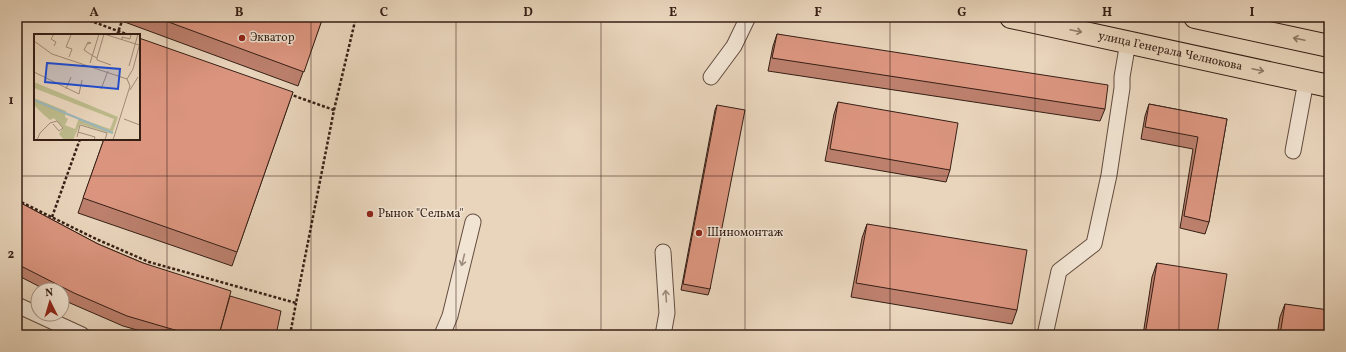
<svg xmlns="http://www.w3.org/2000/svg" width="1346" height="352" font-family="Vollkorn,serif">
<rect width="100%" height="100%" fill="#e9d5bc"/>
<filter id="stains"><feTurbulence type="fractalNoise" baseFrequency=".005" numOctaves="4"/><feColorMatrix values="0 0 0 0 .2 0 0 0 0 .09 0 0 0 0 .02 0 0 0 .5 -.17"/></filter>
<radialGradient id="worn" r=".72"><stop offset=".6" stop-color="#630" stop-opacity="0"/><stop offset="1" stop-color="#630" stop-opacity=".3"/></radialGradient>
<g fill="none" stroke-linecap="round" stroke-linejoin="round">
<g stroke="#634c3f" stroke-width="17">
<g id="service">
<path d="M711,77L734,46L748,17"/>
<path d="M1293,151L1306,81"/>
<path d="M17,305L82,335"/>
<path d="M442,335L450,316L473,222"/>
<path d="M663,335L667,313L663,252"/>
<path d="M1045,335L1059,271L1094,244L1109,175L1122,88V77L1128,42"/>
</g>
</g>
<g stroke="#361f15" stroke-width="24">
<g id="primary">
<path id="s1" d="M1011,17L1329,86"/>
<path d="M1195,17L1329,46"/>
</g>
</g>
<g stroke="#361f15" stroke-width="2.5" stroke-dasharray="3 2" stroke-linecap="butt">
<path d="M80,17L129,35"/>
<path d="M117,35L122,21"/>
<path d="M289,94L334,110"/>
<path d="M17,200L96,239L149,262L296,303L334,110L356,17"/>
<path d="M52,217L80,139"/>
<path d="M290,335L296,303"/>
</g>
<use href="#service" stroke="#f1e4d3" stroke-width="15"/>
<use href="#primary" stroke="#e9d5bc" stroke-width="22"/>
</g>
<g fill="#bc806d" stroke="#361f15">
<path d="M111,17H323L298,86Z"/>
<path d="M777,34L1105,109L1100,121L768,71L773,46Z"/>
<path d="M293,92L232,266L78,213L104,139Z"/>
<path d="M838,102L950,170L946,182L825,161L834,114Z"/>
<path d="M1149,104L1227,119L1209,222L1205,234L1180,228L1193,149L1141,139L1145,116Z"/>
<path d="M717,105L710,289L708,295L681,290L715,110Z"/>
<path d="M17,201L98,244L143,263L230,296L276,335H155L123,326L70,303L62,298V290H46L17,275Z"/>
<path d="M867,224L1017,310L1012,324L851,297L862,238Z"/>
<path d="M1157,263L1217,335H1143L1152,277Z"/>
<path d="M1285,304L1329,335H1277L1280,317Z"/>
</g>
<g fill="#db957f" stroke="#361f15">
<path d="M155,17H323L304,72Z"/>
<path d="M777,34L1108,85L1105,109L772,58Z"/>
<path d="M139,38L293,92L237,252L83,198L104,139H139Z"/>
<path d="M838,102L958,123L950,170L830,149Z"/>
<path d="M1149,104L1227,119L1209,222L1184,216L1198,137L1145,127Z"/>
<path d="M717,105L745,110L710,289L683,284Z"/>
<path d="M17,201L98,244L143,263L231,291L219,335H192L127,316L74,293L17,264Z"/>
<path d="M867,224L1027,250L1017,310L856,283Z"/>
<path d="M1157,263L1227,274L1217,335H1145Z"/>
<path d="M230,296L281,311L276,335H219Z"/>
<path d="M1285,304L1329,310V335H1280Z"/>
</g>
<defs><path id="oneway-shaft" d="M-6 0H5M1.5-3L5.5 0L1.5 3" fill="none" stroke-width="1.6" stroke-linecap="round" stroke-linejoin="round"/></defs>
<g stroke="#907a68">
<use href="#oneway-shaft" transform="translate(1076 31) rotate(12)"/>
<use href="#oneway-shaft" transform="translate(1299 39) rotate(-168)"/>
<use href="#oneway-shaft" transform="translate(1258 70) rotate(12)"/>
</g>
<g stroke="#9d8b7e">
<use href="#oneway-shaft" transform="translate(463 260) rotate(104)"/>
<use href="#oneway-shaft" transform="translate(666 296) rotate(-94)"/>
</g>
<path fill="none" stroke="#361f15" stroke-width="1" stroke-opacity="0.55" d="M167,17V335M311,17V335M456,17V335M601,17V335M745,17V335M890,17V335M1035,17V335M1179,17V335M17,176H1329"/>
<g fill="#8f2418" stroke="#f1e4d3" stroke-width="1.5">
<circle cx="242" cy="38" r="4"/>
<circle cx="370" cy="214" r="4"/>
<circle cx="699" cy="233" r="4"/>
</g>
<g text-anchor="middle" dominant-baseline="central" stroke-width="3" stroke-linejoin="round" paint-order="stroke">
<g font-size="12" fill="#361f15" stroke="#f1e4d3" text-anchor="start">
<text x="250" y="38">Экватор</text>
<text x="378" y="214">Рынок "Сельма"</text>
<text x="707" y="233">Шиномонтаж</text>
</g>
<g font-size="12" fill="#361f15" stroke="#f1e4d3">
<text stroke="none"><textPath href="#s1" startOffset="163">улица Генерала Челнокова</textPath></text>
</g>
</g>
<g transform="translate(34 34)">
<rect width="106" height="106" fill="#e9d5bc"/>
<path d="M0,48L84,83L78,100L46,90L39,106H30L25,100L29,94L20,84L16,86L9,80L0,71V64L32,77L31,83L34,85L31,91L41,95L45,84L76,95L80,85L0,54Z" fill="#bdbb8c"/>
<path fill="none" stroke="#9cb6bb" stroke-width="2" d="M0,66L79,99"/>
<path fill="none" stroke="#a18c79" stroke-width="1" d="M88,6V3L96,5L97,0M0,7L18,20L93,45L96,52L79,106M53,10L57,9L54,8L50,16L59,22M20,12L22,8L17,5L20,0M59,22L63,24L70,0L105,11M35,23L38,15L32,13L37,1M63,24V26L77,31M56,29L65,0M95,32L104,0M0,38L45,60L48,46M93,45L99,35L106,9M32,55L37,43M67,55L74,37M96,56L104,43M90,85L106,91M44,98L61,103L60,106M43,103L46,91L73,99L71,106M3,106L6,99L16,89L23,87L29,94L25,97L19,90"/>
<path fill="#1d4ed8" fill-opacity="0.15" stroke="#1d4ed8" stroke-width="2" d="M13,29L86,35L84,55L11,48Z"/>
<rect width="106" height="106" fill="none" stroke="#361f15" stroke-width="2"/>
</g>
<rect width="1346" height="352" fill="none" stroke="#e9d5bc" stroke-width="44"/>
<g transform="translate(50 302) rotate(355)"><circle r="19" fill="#f1e4d3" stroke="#a69587"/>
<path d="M0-3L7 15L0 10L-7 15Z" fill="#8f2418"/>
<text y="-6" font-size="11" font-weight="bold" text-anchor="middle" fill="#361f15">N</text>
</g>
<rect x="22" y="22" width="1302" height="308" fill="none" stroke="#361f15" stroke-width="1.5"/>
<g font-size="13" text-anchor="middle" font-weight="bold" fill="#361f15">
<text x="94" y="16">A</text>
<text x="239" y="16">B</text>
<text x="384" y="16">C</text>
<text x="528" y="16">D</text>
<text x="673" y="16">E</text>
<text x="818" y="16">F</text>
<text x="962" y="16">G</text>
<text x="1107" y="16">H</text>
<text x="1252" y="16">I</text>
<text x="11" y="104">1</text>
<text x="11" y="258">2</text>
</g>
<rect width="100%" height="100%" filter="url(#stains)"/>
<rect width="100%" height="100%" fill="url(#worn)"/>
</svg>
